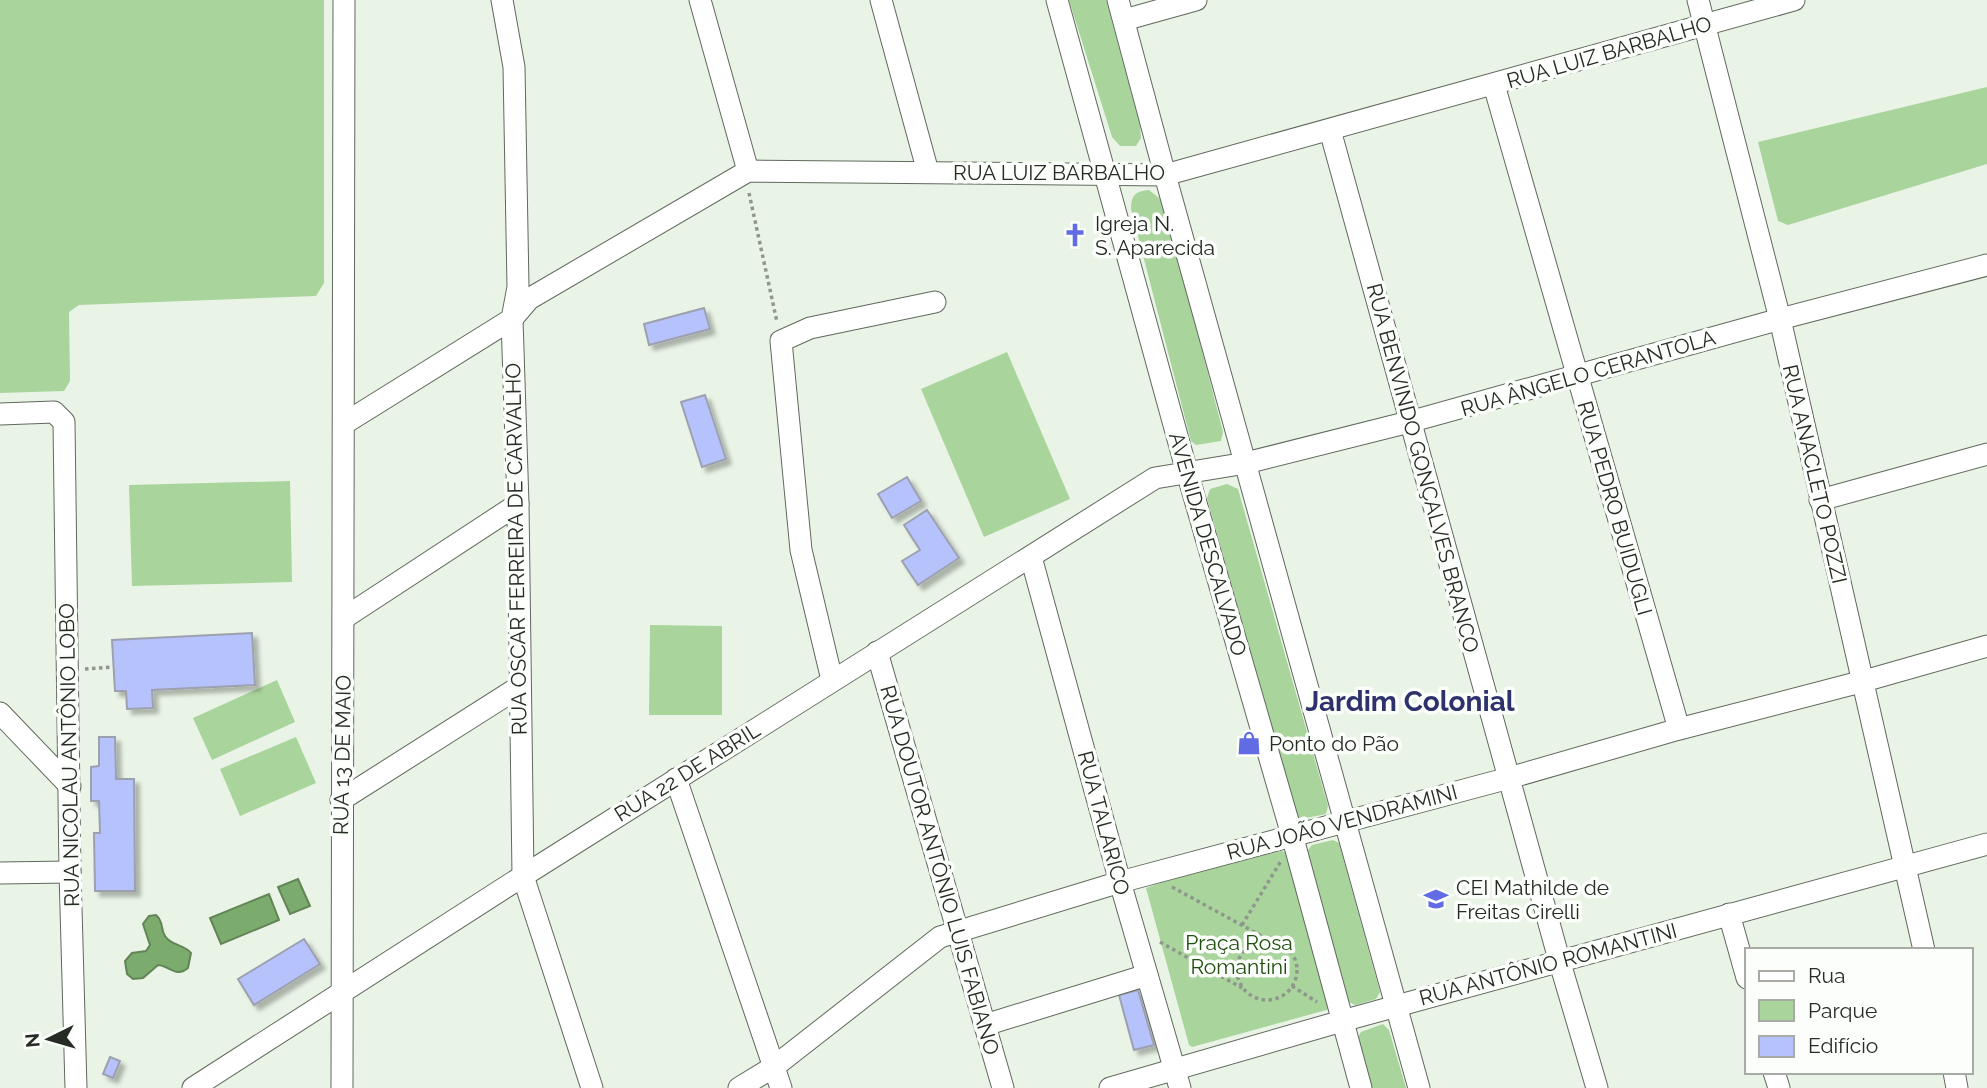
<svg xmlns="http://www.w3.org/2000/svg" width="1987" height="1088" font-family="Raleway,sans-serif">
<defs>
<filter id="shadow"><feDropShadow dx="5" dy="5" stdDeviation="2" flood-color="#0004"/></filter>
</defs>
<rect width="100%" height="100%" fill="#e9f4e6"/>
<g fill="#a9d49c">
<path d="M0,0H324V283L316,296L79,305L69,312L70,381L64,391L0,393Z"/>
<path d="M1069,0H1106L1140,125L1141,138L1136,146H1120L1112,137Z"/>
<path d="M1987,87V164L1788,225L1778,221L1758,142Z"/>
<path d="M1149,190L1164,202L1223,432L1221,441L1196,445L1191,441L1131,209C1131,195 1136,191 1149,190Z"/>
<path d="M1007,352L1070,499L984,537L921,389Z"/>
<path d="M290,481L292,582L132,586L129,485Z"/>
<path d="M1227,484L1238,489L1328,806L1326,814L1301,819L1296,815L1207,498L1210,489Z"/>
<path d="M650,625L722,626V715H649Z"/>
<path d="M277,680L295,722L212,760L193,718Z"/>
<path d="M296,737L316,783L240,816L220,769Z"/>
<path d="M1333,840L1339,843L1380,992L1376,999L1355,1005L1349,1002L1307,851L1312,845Z"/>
<path d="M1281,851L1286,852L1330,1009L1192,1047L1189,1045L1146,888L1163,882Z"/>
<path d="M1383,1024L1389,1030L1406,1088H1372L1358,1037L1361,1032Z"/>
</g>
<g fill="#7bab6d" stroke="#628557" stroke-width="2">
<path d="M298,879L310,906L290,914L278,887Z"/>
<path d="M269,894L279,920L221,944L210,918Z"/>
<path d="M156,915C164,922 160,928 165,936C171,946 184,944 191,953L188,968C176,978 170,966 158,965L143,978L133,979L127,974L125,961L132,953L146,951L150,945L143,924L149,916Z"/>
</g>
<g fill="#b6c2fb" stroke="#9ca0af" stroke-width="2" filter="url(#shadow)">
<path d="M704,308L710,329L649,345L644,324Z"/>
<path d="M705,395L726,459L702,467L681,402Z"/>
<path d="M907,477L921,501L892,518L878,494Z"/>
<path d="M927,510L959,558L918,585L902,561L920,550L904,525Z"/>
<path d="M252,633L255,685L152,690L153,708L127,709L126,691H115L112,640Z"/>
<path d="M99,737H115L116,779H134L135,891H95L94,833H100L99,801H91V767L99,766Z"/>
<path d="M304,939L320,964L254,1005L238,979Z"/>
<path d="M1138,990L1154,1045L1134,1050L1119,995Z"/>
<path d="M110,1057L120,1061L113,1078L103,1074Z"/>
</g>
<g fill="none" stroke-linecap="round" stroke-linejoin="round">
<g stroke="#5f695d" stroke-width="23">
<g id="minor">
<path d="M502,0L514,67L518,287L512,319L518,504L523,876L592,1088"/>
<path d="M700,0L748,171"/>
<path d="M881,0L928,172"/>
<path d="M1057,0L1187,472L1292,835L1361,1088"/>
<path d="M1118,0L1165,175L1419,1088"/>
<path d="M1698,0L1780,319L1924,950"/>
<path d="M1124,20L1196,0"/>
<path d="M1494,85L1679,729"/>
<path d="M1330,130L1560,963L1597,1088"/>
<path d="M0,414L54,412L64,422L70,872L76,1088"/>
<path d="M345,423L512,319L529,299L748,171L1165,175L1794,0"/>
<path d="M1820,500L1987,454"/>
<path d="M1031,557L1120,882L1180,1088"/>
<path d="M344,618L518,504"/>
<path d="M877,652L1003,1088"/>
<path d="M832,680L801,550L781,341L810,328L935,302"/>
<path d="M0,713L70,786"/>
<path d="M676,779L781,1088"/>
<path d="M341,800L519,687"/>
<path d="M0,873L70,872"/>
<path d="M1729,914L1747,978"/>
<path d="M985,1025L1147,975"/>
<path d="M1774,1072L1779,1088"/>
<path d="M1954,1072L1957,1088"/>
<path d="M193,1088L523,876L1155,478L1246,463L1409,422L1780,319L1987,265"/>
<path d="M342,1088L344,0"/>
<path d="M739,1088L775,1066L940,937L1120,882L1509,778L1679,729L1864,681L1987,646"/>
<path d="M1110,1088L1342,1021L1987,844"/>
</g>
</g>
<g stroke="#8f978d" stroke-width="3.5" stroke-dasharray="3.5 3.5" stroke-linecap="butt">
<path d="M749,193L777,322"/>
<path d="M85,669L113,667"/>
<path d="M1172,887L1267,939"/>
<path d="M1242,925L1281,861"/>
<circle cx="1267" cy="970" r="30"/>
<path d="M1160,942L1242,988"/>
<path d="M1292,986L1317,1002"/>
</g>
<use href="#minor" stroke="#fff" stroke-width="21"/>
</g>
<defs>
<g id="church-bare" transform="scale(1.89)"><path d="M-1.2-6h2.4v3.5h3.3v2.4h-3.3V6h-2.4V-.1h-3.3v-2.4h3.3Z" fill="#616be3" stroke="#fcfefb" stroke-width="2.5" paint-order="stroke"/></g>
<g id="shop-bare" transform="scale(1.89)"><path d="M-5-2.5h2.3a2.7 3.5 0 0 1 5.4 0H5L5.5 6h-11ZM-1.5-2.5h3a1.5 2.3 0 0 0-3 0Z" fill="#616be3" stroke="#fcfefb" stroke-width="2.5" paint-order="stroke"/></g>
<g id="school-bare" transform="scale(1.89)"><path d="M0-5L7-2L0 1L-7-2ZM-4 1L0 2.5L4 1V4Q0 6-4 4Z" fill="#616be3" stroke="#fcfefb" stroke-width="2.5" paint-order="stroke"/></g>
</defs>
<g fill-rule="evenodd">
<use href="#church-bare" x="1075" y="235"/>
<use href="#shop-bare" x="1249" y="743"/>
<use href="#school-bare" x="1436" y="899"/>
</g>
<g text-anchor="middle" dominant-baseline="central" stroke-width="7" stroke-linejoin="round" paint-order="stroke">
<g font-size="21" fill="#272b25" stroke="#fcfefb">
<text transform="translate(1609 52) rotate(-16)">RUA LUIZ BARBALHO</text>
<text x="1059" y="172">RUA LUIZ BARBALHO</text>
<text transform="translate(1588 373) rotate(-16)">RUA ÂNGELO CERANTOLA</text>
<text transform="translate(1423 468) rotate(75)">RUA BENVINDO GONÇALVES BRANCO</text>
<text transform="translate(1815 474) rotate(77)">RUA ANACLETO POZZI</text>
<text transform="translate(1615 508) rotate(74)">RUA PEDRO BUIDUGLI</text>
<text transform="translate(1208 544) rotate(74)">AVENIDA DESCALVADO</text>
<text transform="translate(516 549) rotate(-91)">RUA OSCAR FERREIRA DE CARVALHO</text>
<text transform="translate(69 755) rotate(-91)">RUA NICOLAU ANTÔNIO LOBO</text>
<text transform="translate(342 755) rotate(-89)">RUA 13 DE MAIO</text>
<text transform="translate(687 772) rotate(-32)">RUA 22 DE ABRIL</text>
<text transform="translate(1342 822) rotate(-15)">RUA JOÃO VENDRAMINI</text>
<text transform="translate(1104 823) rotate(75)">RUA TALARICO</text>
<text transform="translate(940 870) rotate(74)">RUA DOUTOR ANTÔNIO LUIS FABIANO</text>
<text transform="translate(1548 964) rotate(-15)">RUA ANTÔNIO ROMANTINI</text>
</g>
<g font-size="21" fill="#272b25" stroke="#fcfefb" text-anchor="start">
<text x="1095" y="223">Igreja N.<tspan x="1095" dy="24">S. Aparecida</tspan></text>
<text x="1269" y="743">Ponto do Pão</text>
<text x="1456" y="887">CEI Mathilde de<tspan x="1456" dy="24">Freitas Cirelli</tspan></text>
</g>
<g font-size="21" fill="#1f4e0e" stroke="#fcfefb">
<text x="1239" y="942">Praça Rosa<tspan x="1239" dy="24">Romantini</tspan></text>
</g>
<g font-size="28" font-weight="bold" fill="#2d326c" stroke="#fcfefb">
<text x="1410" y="701">Jardim Colonial</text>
</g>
</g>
<rect x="1745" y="948" width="228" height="126" fill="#fcfefb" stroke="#a7aaa5" stroke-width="2"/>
<rect x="1759" y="971" width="35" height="10" fill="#ffffff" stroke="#a7aaa5" stroke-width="2"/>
<text x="1808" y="983" font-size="21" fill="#272b25">Rua</text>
<rect x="1759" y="1000" width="35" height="21" fill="#a9d49c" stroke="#a7aaa5" stroke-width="2"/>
<text x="1808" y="1018" font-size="21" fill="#272b25">Parque</text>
<rect x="1759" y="1036" width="35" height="21" fill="#b6c2fb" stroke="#a7aaa5" stroke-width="2"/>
<text x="1808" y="1053" font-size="21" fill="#272b25">Edifício</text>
<g transform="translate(49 1039) rotate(265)" stroke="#fcfefb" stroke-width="5" paint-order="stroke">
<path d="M0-5L12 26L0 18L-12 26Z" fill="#272b25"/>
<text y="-10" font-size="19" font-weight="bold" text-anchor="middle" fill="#272b25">N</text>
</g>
</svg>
